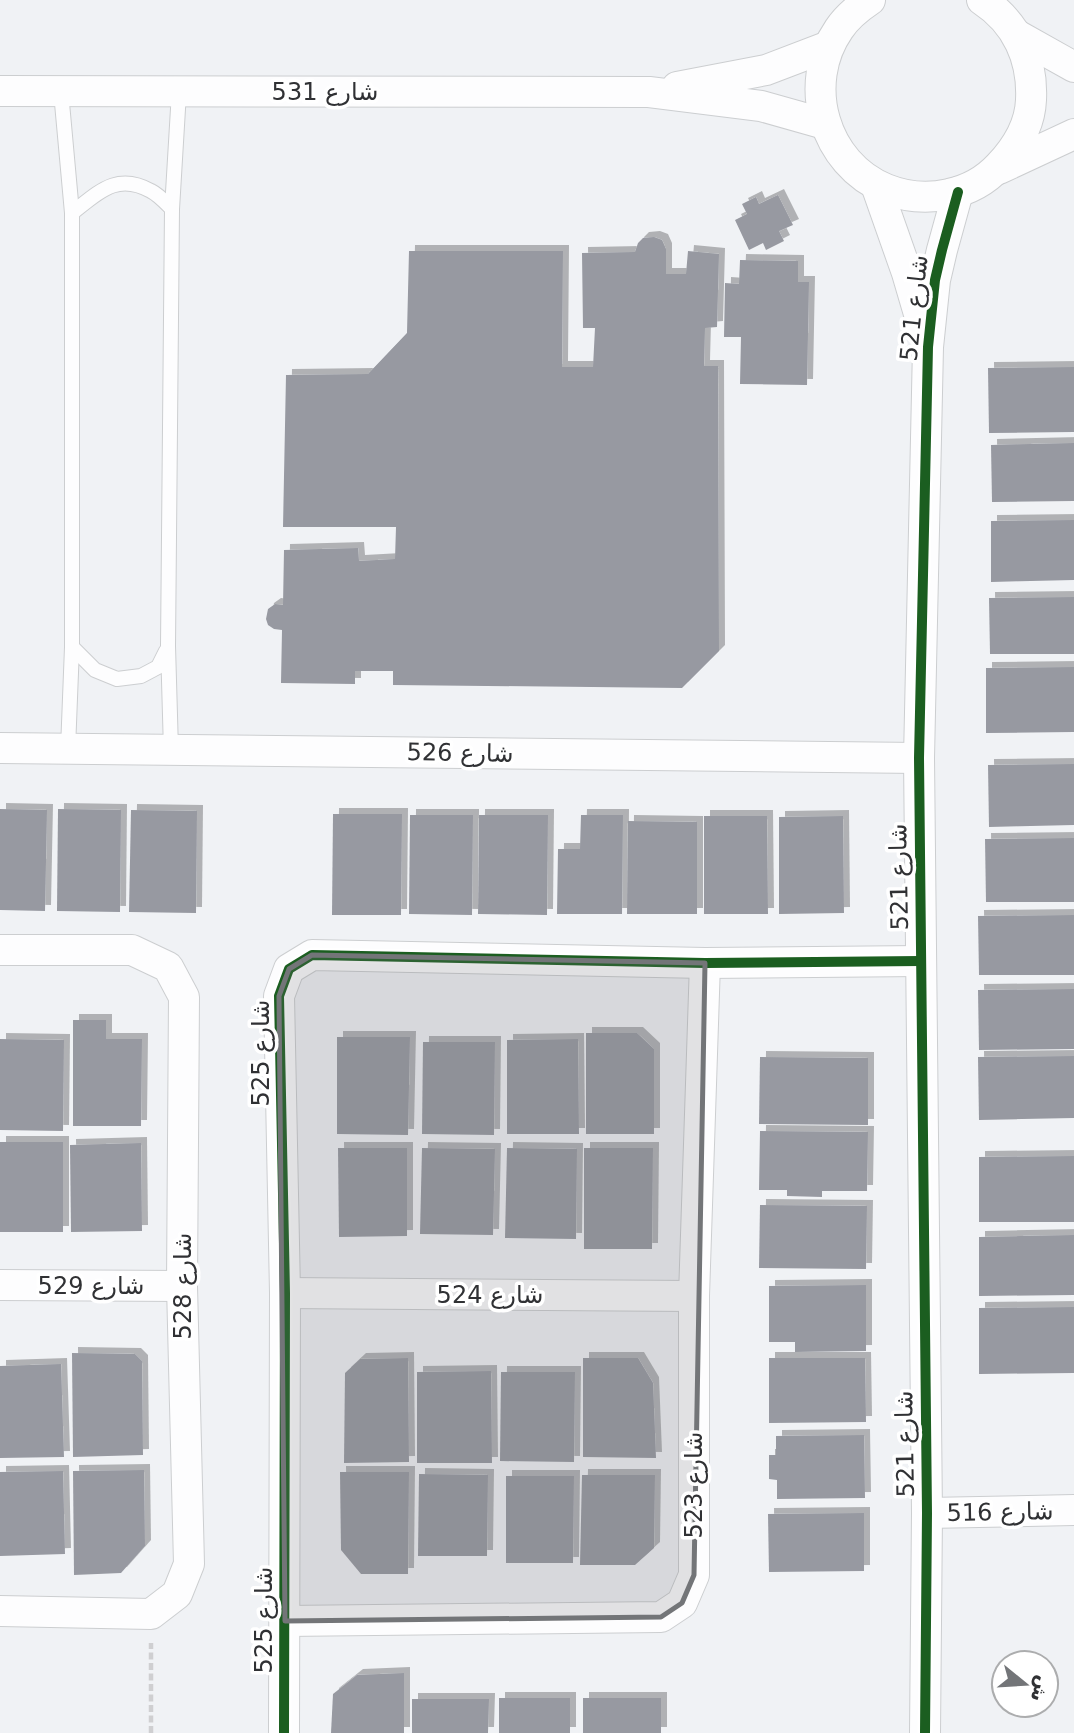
<svg xmlns="http://www.w3.org/2000/svg" width="1074" height="1733" font-family="'DejaVu Sans','Noto Sans Arabic',sans-serif">
<defs>
<filter id="shadow"><feDropShadow dx="6" dy="-6" stdDeviation="0" flood-color="#0004"/></filter>
</defs>
<rect width="100%" height="100%" fill="#f0f2f5"/>
<g fill="#9799a1" filter="url(#shadow)">
<path d="M778,195L793,225L779,231L784,241L766,250L763,243L749,250L735,220L747,214L742,204L756,197L759,204Z"/>
<path d="M654,237L662,240L666,249V274H686L688,251L719,254L717,327L705,328L704,366H718L719,651L682,688L393,685V671H355V684L281,683L282,630L274,629L268,625L266,619L268,609L275,604L283,605L284,550L358,548L359,561L395,559L396,527H283L286,375L368,374L407,333L409,251H563L562,367H593L595,328H583L582,253L635,252L638,243L643,238Z"/>
<path d="M740,260L798,261V282H809L807,385L740,384L741,337H724L725,283L739,284Z"/>
<path d="M1074,367V432L989,433L988,368Z"/>
<path d="M1074,443V501L992,502L991,445Z"/>
<path d="M1074,520V580L991,582V521Z"/>
<path d="M1074,597V654H990L989,598Z"/>
<path d="M1074,667V732L986,733V668Z"/>
<path d="M1074,764V825L989,827L988,765Z"/>
<path d="M0,809L47,810L45,911L0,910Z"/>
<path d="M58,809L121,810L120,912L57,911Z"/>
<path d="M131,810L197,811L196,913L129,912Z"/>
<path d="M333,814H402L401,915H332Z"/>
<path d="M410,815H473L472,915L409,914Z"/>
<path d="M479,815H548L547,915L478,914Z"/>
<path d="M581,815H623L622,914H557L558,849H580Z"/>
<path d="M704,816H767L768,914H704Z"/>
<path d="M843,816L844,913L779,914V817Z"/>
<path d="M628,821L697,822V914H627Z"/>
<path d="M1074,838V902H986L985,839Z"/>
<path d="M1074,915V975H979L978,916Z"/>
<path d="M1074,989V1049L979,1050L978,990Z"/>
<path d="M73,1020H106V1039H142L141,1126H73Z"/>
<path d="M586,1033H637L654,1049V1134H586Z"/>
<path d="M337,1037H410L408,1135L337,1134Z"/>
<path d="M0,1039L64,1040L63,1131L0,1130Z"/>
<path d="M578,1039L579,1134H507V1040Z"/>
<path d="M423,1042H495L494,1135L422,1134Z"/>
<path d="M1074,1056V1118L979,1120L978,1057Z"/>
<path d="M760,1057L868,1058V1125L759,1124Z"/>
<path d="M760,1131L868,1132L867,1191H822V1197L787,1196V1190H759Z"/>
<rect x="0" y="1142" width="63" height="90"/>
<path d="M141,1143L142,1231L71,1232L70,1145Z"/>
<path d="M338,1148H407V1236L339,1237Z"/>
<path d="M422,1148L495,1149L493,1235L420,1234Z"/>
<path d="M507,1148L577,1149L576,1239L505,1238Z"/>
<path d="M584,1148H653L652,1249H584Z"/>
<path d="M1074,1156V1222H979V1157Z"/>
<path d="M760,1205L867,1206L866,1269L759,1268Z"/>
<path d="M1074,1235V1295L979,1296V1237Z"/>
<path d="M866,1285V1351L795,1352V1342H769V1286Z"/>
<path d="M1074,1307V1373L979,1374V1308Z"/>
<path d="M72,1353L135,1354L142,1361L143,1455L73,1457Z"/>
<path d="M408,1358L409,1462L344,1463L345,1373L360,1359Z"/>
<path d="M583,1358H638L653,1383L656,1458L583,1457Z"/>
<path d="M769,1358H865L866,1422L769,1423Z"/>
<path d="M61,1364L64,1457L0,1458V1366Z"/>
<path d="M491,1371L492,1463H417V1372Z"/>
<path d="M501,1372H575L574,1462L500,1461Z"/>
<path d="M864,1435L865,1498L777,1499V1480L769,1479V1455H776V1436Z"/>
<path d="M144,1470L145,1546L121,1573L74,1575L73,1471Z"/>
<path d="M63,1471L65,1554L0,1556V1472Z"/>
<path d="M340,1472H409L408,1574H361L341,1550Z"/>
<path d="M419,1474L488,1475L487,1556H418Z"/>
<path d="M582,1475H655L654,1548L635,1565H580Z"/>
<path d="M506,1476H574L573,1563H506Z"/>
<path d="M864,1513V1571L769,1572L768,1514Z"/>
<path d="M404,1673V1733H331L333,1694L357,1675Z"/>
<rect x="499" y="1698" width="71" height="35"/>
<rect x="583" y="1698" width="78" height="35"/>
<path d="M412,1699H489L488,1733H412Z"/>
</g>
<g fill="none" stroke-linecap="round" stroke-linejoin="round">
<g stroke="#ccced0" stroke-width="16">
<g id="lane">
<path d="M61,92L72,213V647L68,749"/>
<path d="M72,213C99,192 117,172 151,191C159,195 166,203 172,209"/>
<path d="M72,647L95,670L117,679L141,676L158,667L166,651"/>
<path d="M171,750L168,646L172,209L179,92"/>
</g>
</g>
<g stroke="#ccced0" stroke-width="32">
<g id="street">
<path d="M870,0C858,8 847,17 839,29C801,84 824,164 886,189C906,197 928,199 949,194C968,190 986,180 999,166C1016,148 1030,126 1031,100C1033,59 1017,23 982,0"/>
<path d="M1017,35L1074,67"/>
<path d="M677,87L766,70L829,46"/>
<path d="M0,91L649,92L761,106L825,124"/>
<path d="M999,169L1074,134"/>
<path d="M876,185L907,273L924,331"/>
<path d="M0,748L919,758"/>
<path d="M0,950H132L168,967L184,997L182,1286L189,1564L177,1594L151,1614L0,1611"/>
<path d="M0,1285L182,1286"/>
<path d="M285,1293L694,1296"/>
<path d="M927,1513L1074,1510"/>
<path d="M285,1621L661,1617L682,1603L694,1575V1296L705,963"/>
<path d="M284,1733L285,1293L279,996L289,969L312,955L705,963L921,961"/>
<path d="M925,1733L927,1513L919,758L928,347L935,280L942,250L958,192"/>
</g>
</g>
<path stroke="#cfcfd1" stroke-width="4.5" stroke-dasharray="7 3.5" stroke-linecap="butt" d="M151,1733V1643"/>
<use href="#lane" stroke="#fdfdfe" stroke-width="14"/>
<use href="#street" stroke="#fdfdfe" stroke-width="30"/>
<g stroke="#fff" stroke-width="15">
<g id="cycleway">
<path d="M284,1733L285,1293L279,996L289,969L312,955L705,963L921,961"/>
<path d="M925,1733L927,1513L919,758L928,347L935,280L942,250L958,192"/>
</g>
</g>
<use href="#cycleway" stroke="#1b5e20" stroke-width="10"/>
</g>
<path fill="#737578" fill-opacity="0.2" stroke="#737578" stroke-width="5" stroke-linejoin="round" d="M312,955L705,963L694,1575L682,1603L661,1617L285,1621L279,996L289,969Z"/>
<g text-anchor="middle" dominant-baseline="central" stroke-width="7" stroke-linejoin="round" paint-order="stroke">
<g font-size="24" fill="#303134" stroke="#fff">
<text x="325" y="92">شارع 531</text>
<text transform="translate(914 308) rotate(-84)">شارع 521</text>
<text transform="translate(460 753) rotate(1)">شارع 526</text>
<text transform="translate(899 877) rotate(-91)">شارع 521</text>
<text transform="translate(261 1053) rotate(-90)">شارع 525</text>
<text x="91" y="1286">شارع 529</text>
<text transform="translate(183 1286) rotate(-90)">شارع 528</text>
<text x="490" y="1295">شارع 524</text>
<text transform="translate(905 1444) rotate(-91)">شارع 521</text>
<text transform="translate(694 1485) rotate(-90)">شارع 523</text>
<text transform="translate(1000 1512) rotate(-1)">شارع 516</text>
<text transform="translate(264 1620) rotate(-90)">شارع 525</text>
</g>
</g>
<g transform="translate(1025 1684) rotate(108)"><circle r="33" fill="#ffffff" stroke="#acadae" stroke-width="2"/>
<path d="M0-5L12 26L0 18L-12 26Z" fill="#737578"/>
<text y="-10" font-size="19" font-weight="bold" text-anchor="middle" fill="#303134">ش</text>
</g>
</svg>
